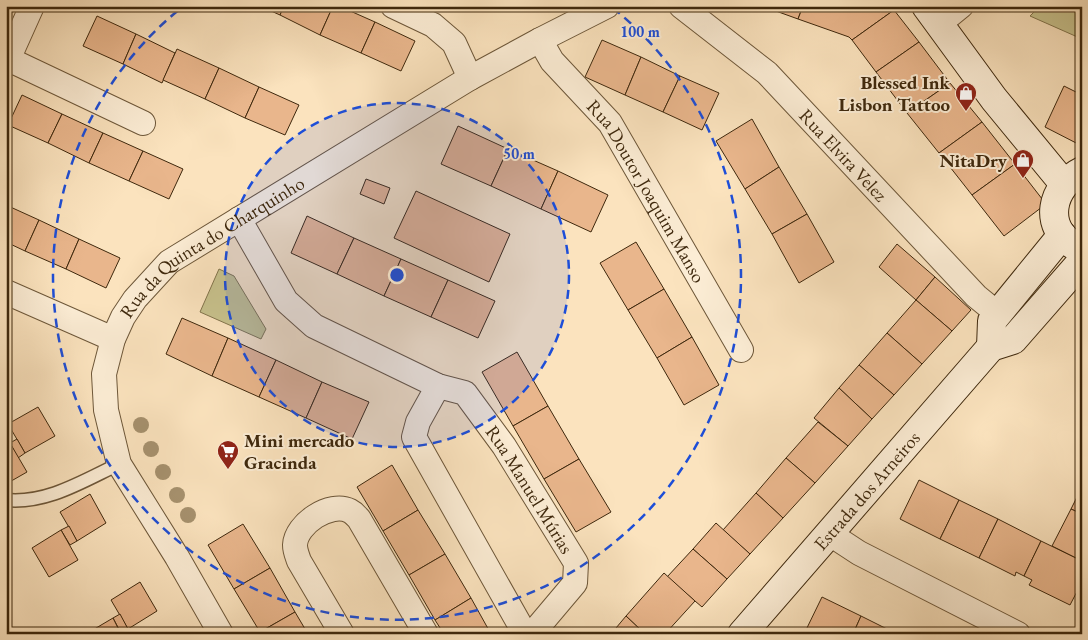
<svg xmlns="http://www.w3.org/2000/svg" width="1088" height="640" font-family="'EB Garamond',serif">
<rect width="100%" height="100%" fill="#fbe3be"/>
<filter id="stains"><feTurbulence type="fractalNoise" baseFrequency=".004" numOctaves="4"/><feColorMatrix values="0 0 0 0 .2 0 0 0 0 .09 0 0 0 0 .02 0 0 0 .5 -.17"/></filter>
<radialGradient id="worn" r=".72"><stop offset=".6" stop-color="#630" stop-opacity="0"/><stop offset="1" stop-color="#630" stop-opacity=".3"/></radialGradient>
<g fill="#c7c18c" stroke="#82744c">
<path d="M1040,6H1082V39L1030,16Z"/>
<path d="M219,269L234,276L266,329L261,339L200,312Z"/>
</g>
<g fill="#e9b68c" stroke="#3e280d">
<path d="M260,6H284L280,15Z"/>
<path d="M284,6H333L320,35L280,15Z"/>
<path d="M333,6H339L375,22L361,53L320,35Z"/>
<path d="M762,6H803L798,19Z"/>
<path d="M803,6H891L894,10L852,40L849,37L798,19Z"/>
<path d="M894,10L919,42L876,72L852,40Z"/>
<path d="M97,16L136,34L123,64L83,46Z"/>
<path d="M375,22L415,41L401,71L361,53Z"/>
<path d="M136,34L175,53L162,83L123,64Z"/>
<path d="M602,40L641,57L625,95L585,77Z"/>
<path d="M919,42L950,83L907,113L876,72Z"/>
<path d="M177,49L219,68L205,99L163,80Z"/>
<path d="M641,57L680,76L663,112L625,95Z"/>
<path d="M219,68L259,87L245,118L205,99Z"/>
<path d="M680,76L719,93L702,130L663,112Z"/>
<path d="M950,83L982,122L939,153L907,113Z"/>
<path d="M1064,86L1082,95V146L1045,127Z"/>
<path d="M259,87L299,105L285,135L245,118Z"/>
<path d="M22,95L62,114L48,143L8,125Z"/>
<path d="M62,114L103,133L89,163L48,143Z"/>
<path d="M752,119L779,167L745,189L716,141Z"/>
<path d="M982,122L1015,164L972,195L939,153Z"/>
<path d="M458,126L508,149L491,186L441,164Z"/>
<path d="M103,133L143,151L129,181L89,163Z"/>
<path d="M508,149L558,171L541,209L491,186Z"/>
<path d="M143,151L183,169L169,199L129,181Z"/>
<path d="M1015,164L1046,204L1004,236L972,195Z"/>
<path d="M779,167L807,214L772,234L745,189Z"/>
<path d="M558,171L608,195L591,232L541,209Z"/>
<path d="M366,179L390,188L384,204L360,194Z"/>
<path d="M416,191L510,234L489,282L394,238Z"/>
<path d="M6,205L39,220L25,251L6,242Z"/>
<path d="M807,214L834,262L799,283L772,234Z"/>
<path d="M307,216L354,238L337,274L291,253Z"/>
<path d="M39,220L79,239L66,269L25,251Z"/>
<path d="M354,238L401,259L384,296L337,274Z"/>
<path d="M79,239L120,258L106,288L66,269Z"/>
<path d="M636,242L664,289L628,310L600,263Z"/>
<path d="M897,244L935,277L916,300L879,267Z"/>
<path d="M401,259L448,280L431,317L384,296Z"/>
<path d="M935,277L971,310L952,331L916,300Z"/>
<path d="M448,280L495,301L478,338L431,317Z"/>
<path d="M664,289L692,337L657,358L628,310Z"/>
<path d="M916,300L952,331L922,364L887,333Z"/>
<path d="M182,318L228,338L212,376L166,354Z"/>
<path d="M887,333L922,364L894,395L859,365Z"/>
<path d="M692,337L719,385L684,405L657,358Z"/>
<path d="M228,338L276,360L259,397L212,376Z"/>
<path d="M517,352L548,406L513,426L482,372Z"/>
<path d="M276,360L322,382L306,418L259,397Z"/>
<path d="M859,365L894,395L872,419L839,388Z"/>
<path d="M322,382L369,402L352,439L306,418Z"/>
<path d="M839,388L872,419L848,446L814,418Z"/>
<path d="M548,406L579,459L544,479L513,426Z"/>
<path d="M38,407L55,436L25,453L8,424Z"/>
<path d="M818,422L848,446L815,483L786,458Z"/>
<path d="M17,439L25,453L18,458L10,443Z"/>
<path d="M10,443L27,472L6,484V445Z"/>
<path d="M786,458L815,483L783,518L756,493Z"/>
<path d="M579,459L611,512L576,532L544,479Z"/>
<path d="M392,465L418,510L383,531L357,487Z"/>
<path d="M919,480L959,500L940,539L900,519Z"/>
<path d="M1082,487V514L1071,509Z"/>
<path d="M756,493L783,518L750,554L723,530Z"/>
<path d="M90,494L106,523L77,541L60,512Z"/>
<path d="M959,500L998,519L979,558L940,539Z"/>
<path d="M1071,509L1082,514V561L1052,546Z"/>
<path d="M418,510L445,554L409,575L383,531Z"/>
<path d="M998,519L1041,541L1024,576L1016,572L1015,576L979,558Z"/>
<path d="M716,523L750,554L727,579L693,549Z"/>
<path d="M243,524L270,568L234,589L208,545Z"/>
<path d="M69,526L77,541L70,545L61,530Z"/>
<path d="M61,530L78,560L49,577L32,548Z"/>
<path d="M1041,541L1082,561V582L1070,605L1029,585L1032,580L1024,576Z"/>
<path d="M693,549L727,579L702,607L667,577Z"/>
<path d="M445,554L471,598L435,620L409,575Z"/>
<path d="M270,568L295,612L260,632L234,589Z"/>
<path d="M664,573L695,601L665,634H645L626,616Z"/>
<path d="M140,582L157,611L128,629L111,600Z"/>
<path d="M822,597L861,616L853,634H804Z"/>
<path d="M471,598L491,634H444L435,620Z"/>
<path d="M295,612L308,634H260V632Z"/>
<path d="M120,614L128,629L121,633L113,618Z"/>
<path d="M626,616L645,634H611Z"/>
<path d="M861,616L897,634H853Z"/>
<path d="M113,618L121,634H86Z"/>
</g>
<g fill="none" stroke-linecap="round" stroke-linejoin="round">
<g stroke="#6d5739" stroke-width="15">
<path id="lane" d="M6,500C47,504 83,481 119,464"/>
</g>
<g stroke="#6d5739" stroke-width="26">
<g id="street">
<path d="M393,6L433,25L454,43L470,78"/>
<path id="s1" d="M681,6L767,73L976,296L998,314"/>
<path d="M939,24L961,6"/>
<path id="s2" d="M540,40L552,61L610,123L741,350"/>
<path d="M8,59L143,123"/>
<path d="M6,64L32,6"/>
<path id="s3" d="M239,219L286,301L314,326L438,386L465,393L504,446L576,563L575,583L532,634"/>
<path d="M6,292L113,339"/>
<path d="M438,386L418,422L414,437L525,634"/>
<path d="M830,534L859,553L1018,634"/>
<path id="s4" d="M221,634L177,557L119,464L106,410L104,374L113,339L123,317L135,299L169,262L470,78L540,40L607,6"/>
<path d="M342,634L299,561C297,555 295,551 295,545C296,524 330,501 350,511C354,513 356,516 359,519L426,634"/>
</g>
</g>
<g stroke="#3e280d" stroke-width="30">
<g id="secondary">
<path d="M926,6L994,99L1064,184"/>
<path d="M1075,246C1042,227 1051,186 1082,171"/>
<path d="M991,347L992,321L1062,235"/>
<path id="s5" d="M742,634L991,347L1013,340L1082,261"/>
</g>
</g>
<use href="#lane" stroke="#fcedd5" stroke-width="12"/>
<use href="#street" stroke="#fcedd5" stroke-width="24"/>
<use href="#secondary" stroke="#fcedd5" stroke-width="28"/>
</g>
<g fill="#a6916e">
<circle cx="141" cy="425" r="8"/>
<circle cx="151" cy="449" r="8"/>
<circle cx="163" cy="472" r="8"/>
<circle cx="177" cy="495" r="8"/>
<circle cx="188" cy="515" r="8"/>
</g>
<circle cx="397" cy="275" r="172" fill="#1d4ed8" fill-opacity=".12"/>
<g fill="none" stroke="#1d4ed8" stroke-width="2.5" stroke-dasharray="9 6">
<circle cx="397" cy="275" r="172"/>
<path d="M613 8A344 344 0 1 1 181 8"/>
</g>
<defs>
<g id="shop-pin" transform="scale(1.125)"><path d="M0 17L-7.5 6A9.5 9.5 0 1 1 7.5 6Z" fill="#8f2418" stroke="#fcedd5"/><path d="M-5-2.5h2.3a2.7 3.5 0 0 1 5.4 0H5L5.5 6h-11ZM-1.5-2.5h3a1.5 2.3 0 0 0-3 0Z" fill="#fff"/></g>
<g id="supermarket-pin" transform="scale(1.125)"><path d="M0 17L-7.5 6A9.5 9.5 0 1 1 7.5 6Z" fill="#8f2418" stroke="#fcedd5"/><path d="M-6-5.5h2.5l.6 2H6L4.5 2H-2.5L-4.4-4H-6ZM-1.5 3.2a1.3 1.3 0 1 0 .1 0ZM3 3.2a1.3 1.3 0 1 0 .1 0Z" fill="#fff"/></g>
</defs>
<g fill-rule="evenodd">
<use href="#shop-pin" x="966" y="93"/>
<use href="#shop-pin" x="1023" y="160"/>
<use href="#supermarket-pin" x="228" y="451"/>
</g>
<g text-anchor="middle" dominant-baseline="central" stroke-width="4" stroke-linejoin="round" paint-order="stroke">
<g font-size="19" font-weight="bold" fill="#3e280d" stroke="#fcedd5" text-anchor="end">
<text x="950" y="82">Blessed Ink<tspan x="950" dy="22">Lisbon Tattoo</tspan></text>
<text x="1007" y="160">NitaDry</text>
<text x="244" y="440" text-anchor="start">Mini mercado<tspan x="244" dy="22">Gracinda</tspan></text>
</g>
<g font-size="19" fill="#3e280d" stroke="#fcedd5">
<text stroke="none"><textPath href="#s1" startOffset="221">Rua Elvira Velez</textPath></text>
<text stroke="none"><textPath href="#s2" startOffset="186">Rua Doutor Joaquim Manso</textPath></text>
<text stroke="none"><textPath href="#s4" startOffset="465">Rua da Quinta do Charquinho</textPath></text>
<text stroke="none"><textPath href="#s3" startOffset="414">Rua Manuel Múrias</textPath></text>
<text stroke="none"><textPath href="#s5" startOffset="190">Estrada dos Arneiros</textPath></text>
</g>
</g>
<circle cx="397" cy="275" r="8" fill="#1d4ed8" stroke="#fcedd5" stroke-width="2.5"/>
<g font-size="15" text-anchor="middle" font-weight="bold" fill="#1d4ed8" stroke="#fcedd5" stroke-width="4" stroke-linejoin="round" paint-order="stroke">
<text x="640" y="37">100 m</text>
<text x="519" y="159">50 m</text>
</g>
<rect width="1088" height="640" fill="none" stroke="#fbe3be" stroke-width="25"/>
<rect x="8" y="8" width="1073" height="625" fill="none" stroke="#3e280d" stroke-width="2.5"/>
<rect x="12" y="12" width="1063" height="615" fill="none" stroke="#3e280d"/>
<rect width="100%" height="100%" filter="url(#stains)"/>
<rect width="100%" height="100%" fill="url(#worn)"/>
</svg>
